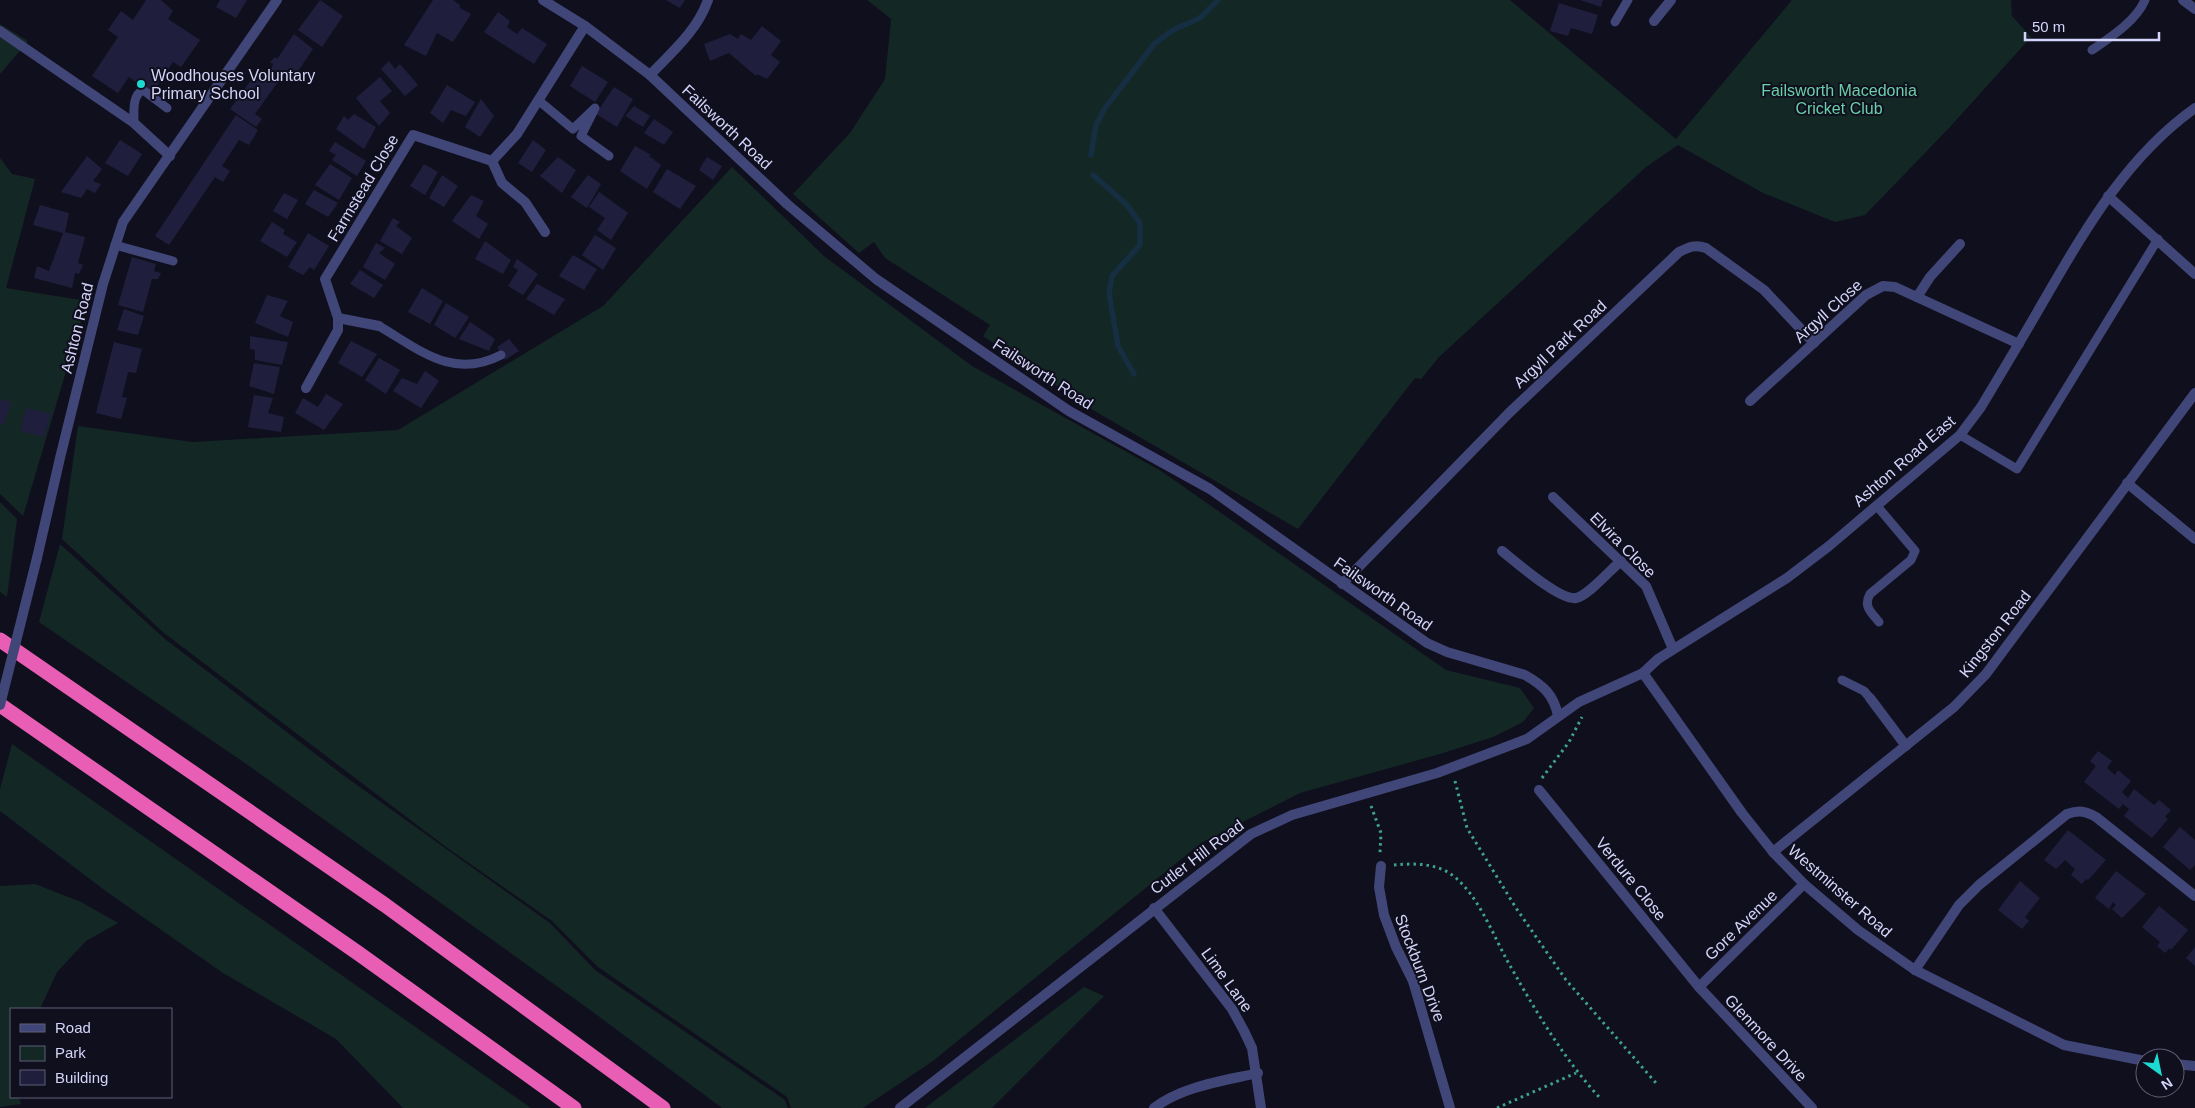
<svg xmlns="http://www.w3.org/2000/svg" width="2195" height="1108" font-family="Arial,sans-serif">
<rect width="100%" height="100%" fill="#100f1e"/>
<g fill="#132724">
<path d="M867,0H1510L1676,139L1792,0H2011L2012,16L2031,37L1950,127L1865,215L1835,222L1763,193L1678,145L1646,167L1439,357L1421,379L1415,378L1298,529L1093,410L983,336L990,325L885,258L874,242L859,253L793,194L850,133L885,79L891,19Z"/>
<path d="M0,24L28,41L0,74Z"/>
<path d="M0,158L12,174L35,179L6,288L87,301L23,516L0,494Z"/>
<path d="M732,167L824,256L972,366L1161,471L1446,670L1520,688L1534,708L1523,722L1493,737L1440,754L1300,793L1201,843L933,1061L863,1108H791L787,1097L598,967L552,921L446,847L164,633L62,539L78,426L192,442L398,430L603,306Z"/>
<path d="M0,502L17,519L7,597L0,592Z"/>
<path d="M60,544L165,639L343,775L550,923L595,970L785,1100L788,1108H722L586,1007L252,768L39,622Z"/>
<path d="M12,744L531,1108H403L336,1039L223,973L107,892L0,811V789Z"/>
<path d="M35,884L81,902L118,923L86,941L57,972L40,1009H11V1097H19L21,1104L0,1107V886Z"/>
<path d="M1084,987L1104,996L992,1108H925Z"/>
</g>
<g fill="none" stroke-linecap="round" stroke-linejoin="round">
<g stroke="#152e42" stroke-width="5.5">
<path d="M1091,155L1096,125L1105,108L1155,43L1173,30L1200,18L1218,0"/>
<path d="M1093,175L1126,204L1140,223V245L1112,276L1109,293L1118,346L1134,374"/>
</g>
</g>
<g fill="#201e3d">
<path d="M146,0H161L173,11L168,19L200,40L181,67L173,62L152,94L129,77L118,93L92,76L118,37L108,30L121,11L133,20Z"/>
<path d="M220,0H247L236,18L216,7Z"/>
<path d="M320,0L343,16L322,47L298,30Z"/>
<path d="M433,0H453L460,5V8L471,14L453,42L437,33L426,56L404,45Z"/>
<path d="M666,0H685L680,8Z"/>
<path d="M1580,0H1603L1601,7Z"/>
<path d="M1559,3L1598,15L1592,34L1571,28L1568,36L1550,31Z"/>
<path d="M498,12L510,21L507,27L517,34L522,28L547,44L534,64L484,32Z"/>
<path d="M762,26L781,41L771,55L780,62L767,79L757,74L756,76L729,53L710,61L704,44L730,34L738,39L741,34L751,40Z"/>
<path d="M294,34L313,49L290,83L271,70L273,64L270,62L275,57L277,59Z"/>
<path d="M389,61L395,69L400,64L418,85L405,96L381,69Z"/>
<path d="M582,66L608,82L595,102L570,86Z"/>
<path d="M260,68L278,82L255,114L262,119L256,127L230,109Z"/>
<path d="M380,77L392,91L380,101L390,113L379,126L356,98Z"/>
<path d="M447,85L475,102L466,116L451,110L443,123L430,113Z"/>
<path d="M614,87L633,99L617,127L596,114Z"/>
<path d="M481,99L494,116L480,137L465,127Z"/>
<path d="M634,106L650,116L643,127L625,116Z"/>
<path d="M354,114L376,127L364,149L336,129L344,116L348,120Z"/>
<path d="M236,115L258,130L249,145L239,140L222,166L230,171L223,182L215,177L169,245L155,236Z"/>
<path d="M654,119L673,132L664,145L644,133Z"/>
<path d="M120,140L142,154L128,176L105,163Z"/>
<path d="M533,140L546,150L532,172L518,163Z"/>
<path d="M335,142L366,161L357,176L332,160L336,155L329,151Z"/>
<path d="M635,146L651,155L649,156L661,165L647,189L620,171Z"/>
<path d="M87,156L102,169L93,181L101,184L95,193L87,189L81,198L61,192Z"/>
<path d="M558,157L576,170L562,193L540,176Z"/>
<path d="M707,157L722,166L713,180L699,170Z"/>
<path d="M330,164L352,178L339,200L315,185Z"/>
<path d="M424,164L438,172L425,195L410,186Z"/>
<path d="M667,169L696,186L680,209L653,192Z"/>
<path d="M442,175L458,186L444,207L429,198Z"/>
<path d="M588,175L601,184L587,208L571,197Z"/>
<path d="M314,190L338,203L328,217L305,204Z"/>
<path d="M599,192L628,213L611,240L597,230L605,218L589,207Z"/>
<path d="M284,193L298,200L287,219L273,211Z"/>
<path d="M471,195L484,201L476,216L488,224L479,239L452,221Z"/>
<path d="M40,205L69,213L65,232L85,237L78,263L83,265L79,274L75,273L72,288L34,278L37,266L49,271L63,233L33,225Z"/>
<path d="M393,218L400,222L396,226L412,238L402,254L380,241Z"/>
<path d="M272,222L285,230L283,234L297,242L287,257L260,241Z"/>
<path d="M308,233L329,246L314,270L310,267L303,275L288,267Z"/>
<path d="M595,235L616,248L603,270L582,255Z"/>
<path d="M485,241L511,260L503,274L475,259Z"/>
<path d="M376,243L385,248L379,253L395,264L385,280L363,267Z"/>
<path d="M573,255L597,269L584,290L559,276Z"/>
<path d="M132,257L156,264L154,271L161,273L158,279H152L143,312L118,305Z"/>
<path d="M517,259L538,274L523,295L508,286L518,270L513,267Z"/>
<path d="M360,270L383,285L374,298L350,284Z"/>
<path d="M537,284L565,299L554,315L526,299Z"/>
<path d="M422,288L443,301L430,324L408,312Z"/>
<path d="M267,295L288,301L280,316L293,322L288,337L255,323Z"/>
<path d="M446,303L469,317L455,338L434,325Z"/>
<path d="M124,309L144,316L138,335L117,330Z"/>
<path d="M470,322L495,339L489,351L459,339Z"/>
<path d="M250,336L288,342L282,365L255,360V350L250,349Z"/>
<path d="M509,339L519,351L505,360L497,347Z"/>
<path d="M351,341L377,354L362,377L338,363Z"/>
<path d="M114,342L142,349L136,373L128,372L122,397L127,398L121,419L96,413Z"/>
<path d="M379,358L400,370L386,394L365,380Z"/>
<path d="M254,363L280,367L274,394L249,386Z"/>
<path d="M425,371L439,381L421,408L393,391L402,378L417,384Z"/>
<path d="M326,394L343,404L324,430L295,413L303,398L318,407Z"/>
<path d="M254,395L273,398L268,413L284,417L281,432L248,427Z"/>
<path d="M0,399L11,402L4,425L0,424Z"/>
<path d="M26,408L51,414L44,437L20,431Z"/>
<path d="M2098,751L2112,761L2107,768L2115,775L2118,770L2131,781L2122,792L2128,798L2134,789L2154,805L2159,800L2171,810L2165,817L2168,819L2152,838L2124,816L2129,809L2123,804L2119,809L2084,782L2096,766L2090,761Z"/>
<path d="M2180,827L2195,840V865L2190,870L2163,847Z"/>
<path d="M2068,830L2106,860L2088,880L2086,879L2082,884L2071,875L2075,869L2065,860L2056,869L2044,860Z"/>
<path d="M2116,871L2146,894L2122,918L2112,909L2116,905L2113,902L2109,909L2095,898Z"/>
<path d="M2020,881L2040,898L2025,917L2029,921L2022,929L1998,910Z"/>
<path d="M2159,906L2188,930L2171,950L2170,948L2165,953L2157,946L2160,942L2142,927Z"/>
<path d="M2195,947V966L2186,958Z"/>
</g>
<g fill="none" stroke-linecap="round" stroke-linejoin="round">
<g stroke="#3ea28d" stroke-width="3" stroke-dasharray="2.5 4" stroke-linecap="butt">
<path d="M1542,778L1569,742L1582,717"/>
<path d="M1455,781L1467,828L1516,908L1566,980L1656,1083"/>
<path d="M1371,806L1381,833L1380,853"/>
<path d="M1394,865C1415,863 1439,863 1456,878C1480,899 1493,935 1508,962C1535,1010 1563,1058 1600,1098"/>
<path d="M1497,1108L1576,1073"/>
</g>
<g stroke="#404677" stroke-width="9">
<path d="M1615,22L1628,0"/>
<path d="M2092,50C2111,37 2136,21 2145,0"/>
<path d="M538,100L573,129L595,108L581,136L609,156"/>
<path d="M134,123C134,112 132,95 143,90L167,108"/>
<path d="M115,245L173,261"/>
<path d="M379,326C420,350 453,380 501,355"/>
<path d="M1960,435L2017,469L2158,239"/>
<path d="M1877,506L1915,551L1911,560L1870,594C1863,606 1871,612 1879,622"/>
<path d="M1842,680L1864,691L1870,698"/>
</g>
<g stroke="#404677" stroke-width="10">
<path d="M543,0L585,26L650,75L787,204L876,279L1069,411L1210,489L1427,643L1447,652L1525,675C1543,685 1554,695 1558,716"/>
<path d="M2183,0L2195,9"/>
<path d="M1654,21L1671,0"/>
<path d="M0,31L134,123L170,156"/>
<path d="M650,75C672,52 697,31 708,0"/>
<path d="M492,161L502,183L525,202L545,232"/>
<path d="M2108,196L2195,274"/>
<path d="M1917,297L1930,277L1960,244"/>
<path d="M379,326L338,318L325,279L413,135L492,161L517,134L585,26"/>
<path d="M306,388L338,330V318"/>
<path d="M1750,401L1866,295L1883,286L1895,287L2019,344"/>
<path d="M2127,483L2195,539"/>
<path d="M1553,497L1646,586L1673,649"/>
<path d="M1502,551C1516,562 1560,601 1576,598C1588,596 1611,569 1621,561"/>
<path d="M37,558L60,458L103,284L123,222L277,0"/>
<path d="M1342,584L1509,413L1679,252C1689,247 1695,244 1706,248L1764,290L1814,343"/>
<path d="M1870,698L1906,746"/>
<path d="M1539,790L1699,987L1812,1108"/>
<path d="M1773,852L1954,707L1986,674L2195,393"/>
<path d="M1381,866L1379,887L1384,915L1396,947L1413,981L1450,1108"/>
<path d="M1154,908L1232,1009L1244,1031L1252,1048L1261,1108"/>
<path d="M1915,970L1959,905L1979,885L2067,814C2079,810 2086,811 2096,817L2195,896"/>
<path d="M1699,987L1804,884"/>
<path d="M1154,1108C1183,1086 1223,1081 1258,1073"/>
</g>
<g stroke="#404677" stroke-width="10">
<path d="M1643,673L1742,813L1773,852L1804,884L1858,930L1915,970L2064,1045L2145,1061"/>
<path d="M2175,1064L2195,1066"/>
<path d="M900,1108L1251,834L1292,815L1437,773L1527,739L1579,702L1643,673L1658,659L1787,578L1829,546L1960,435L1981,407C2002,372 2023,337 2043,302C2085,230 2126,157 2195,108"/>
</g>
<g stroke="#e95eb5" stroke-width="15">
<path d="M0,640L385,905L663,1108"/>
<path d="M0,705L358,953L574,1108"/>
</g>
<path stroke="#404677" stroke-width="10" d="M0,705L37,558"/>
</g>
<circle fill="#1ed9d1" stroke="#100f1e" stroke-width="2" cx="141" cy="84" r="5"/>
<g text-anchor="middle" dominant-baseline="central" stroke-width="4" stroke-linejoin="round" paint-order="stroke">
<g font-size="16" fill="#d3d4f9" stroke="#100f1e" text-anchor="start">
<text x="151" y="75">Woodhouses Voluntary<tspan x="151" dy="18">Primary School</tspan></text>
</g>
<g font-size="16" fill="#69cfa6" stroke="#100f1e">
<text x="1839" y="90">Failsworth Macedonia<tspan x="1839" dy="18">Cricket Club</tspan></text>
</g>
<g font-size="16" fill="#d3d4f9" stroke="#100f1e">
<text transform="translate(727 127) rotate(43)">Failsworth Road</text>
<text transform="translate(363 188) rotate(-59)">Farmstead Close</text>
<text transform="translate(1828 311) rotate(-42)">Argyll Close</text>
<text transform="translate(77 328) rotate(-76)">Ashton Road</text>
<text transform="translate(1560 344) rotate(-43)">Argyll Park Road</text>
<text transform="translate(1043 374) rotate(33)">Failsworth Road</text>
<text transform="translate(1904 461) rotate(-41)">Ashton Road East</text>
<text transform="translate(1623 545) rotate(45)">Elvira Close</text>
<text transform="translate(1383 594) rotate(35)">Failsworth Road</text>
<text transform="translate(1995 634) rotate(-52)">Kingston Road</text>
<text transform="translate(1197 857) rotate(-37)">Cutler Hill Road</text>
<text transform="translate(1631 879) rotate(51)">Verdure Close</text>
<text transform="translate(1840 891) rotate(41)">Westminster Road</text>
<text transform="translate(1741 925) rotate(-44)">Gore Avenue</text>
<text transform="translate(1420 968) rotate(69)">Stockburn Drive</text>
<text transform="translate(1227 980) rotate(54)">Lime Lane</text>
<text transform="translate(1766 1038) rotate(47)">Glenmore Drive</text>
</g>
</g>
<rect x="10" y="1008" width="162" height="90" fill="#100f1e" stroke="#5e5e76"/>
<rect x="20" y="1024" width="25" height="8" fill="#404677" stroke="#5e5e76"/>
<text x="55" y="1033" font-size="15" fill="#d3d4f9">Road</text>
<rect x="20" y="1046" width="25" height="15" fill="#132724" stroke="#5e5e76"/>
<text x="55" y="1058" font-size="15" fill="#d3d4f9">Park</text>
<rect x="20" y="1070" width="25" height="15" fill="#201e3d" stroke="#5e5e76"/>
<text x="55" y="1083" font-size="15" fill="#d3d4f9">Building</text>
<g transform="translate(2160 1073) rotate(147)"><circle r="24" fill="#100f1e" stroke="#5e5e76"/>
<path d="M0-4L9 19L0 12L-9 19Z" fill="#1ed9d1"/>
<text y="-8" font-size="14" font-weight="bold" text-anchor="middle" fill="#d3d4f9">N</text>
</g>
<path d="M2025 32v8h134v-8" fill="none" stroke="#d3d4f9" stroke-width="2.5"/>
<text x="2032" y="32" font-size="15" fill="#d3d4f9" stroke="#100f1e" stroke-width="4" paint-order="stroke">50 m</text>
</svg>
